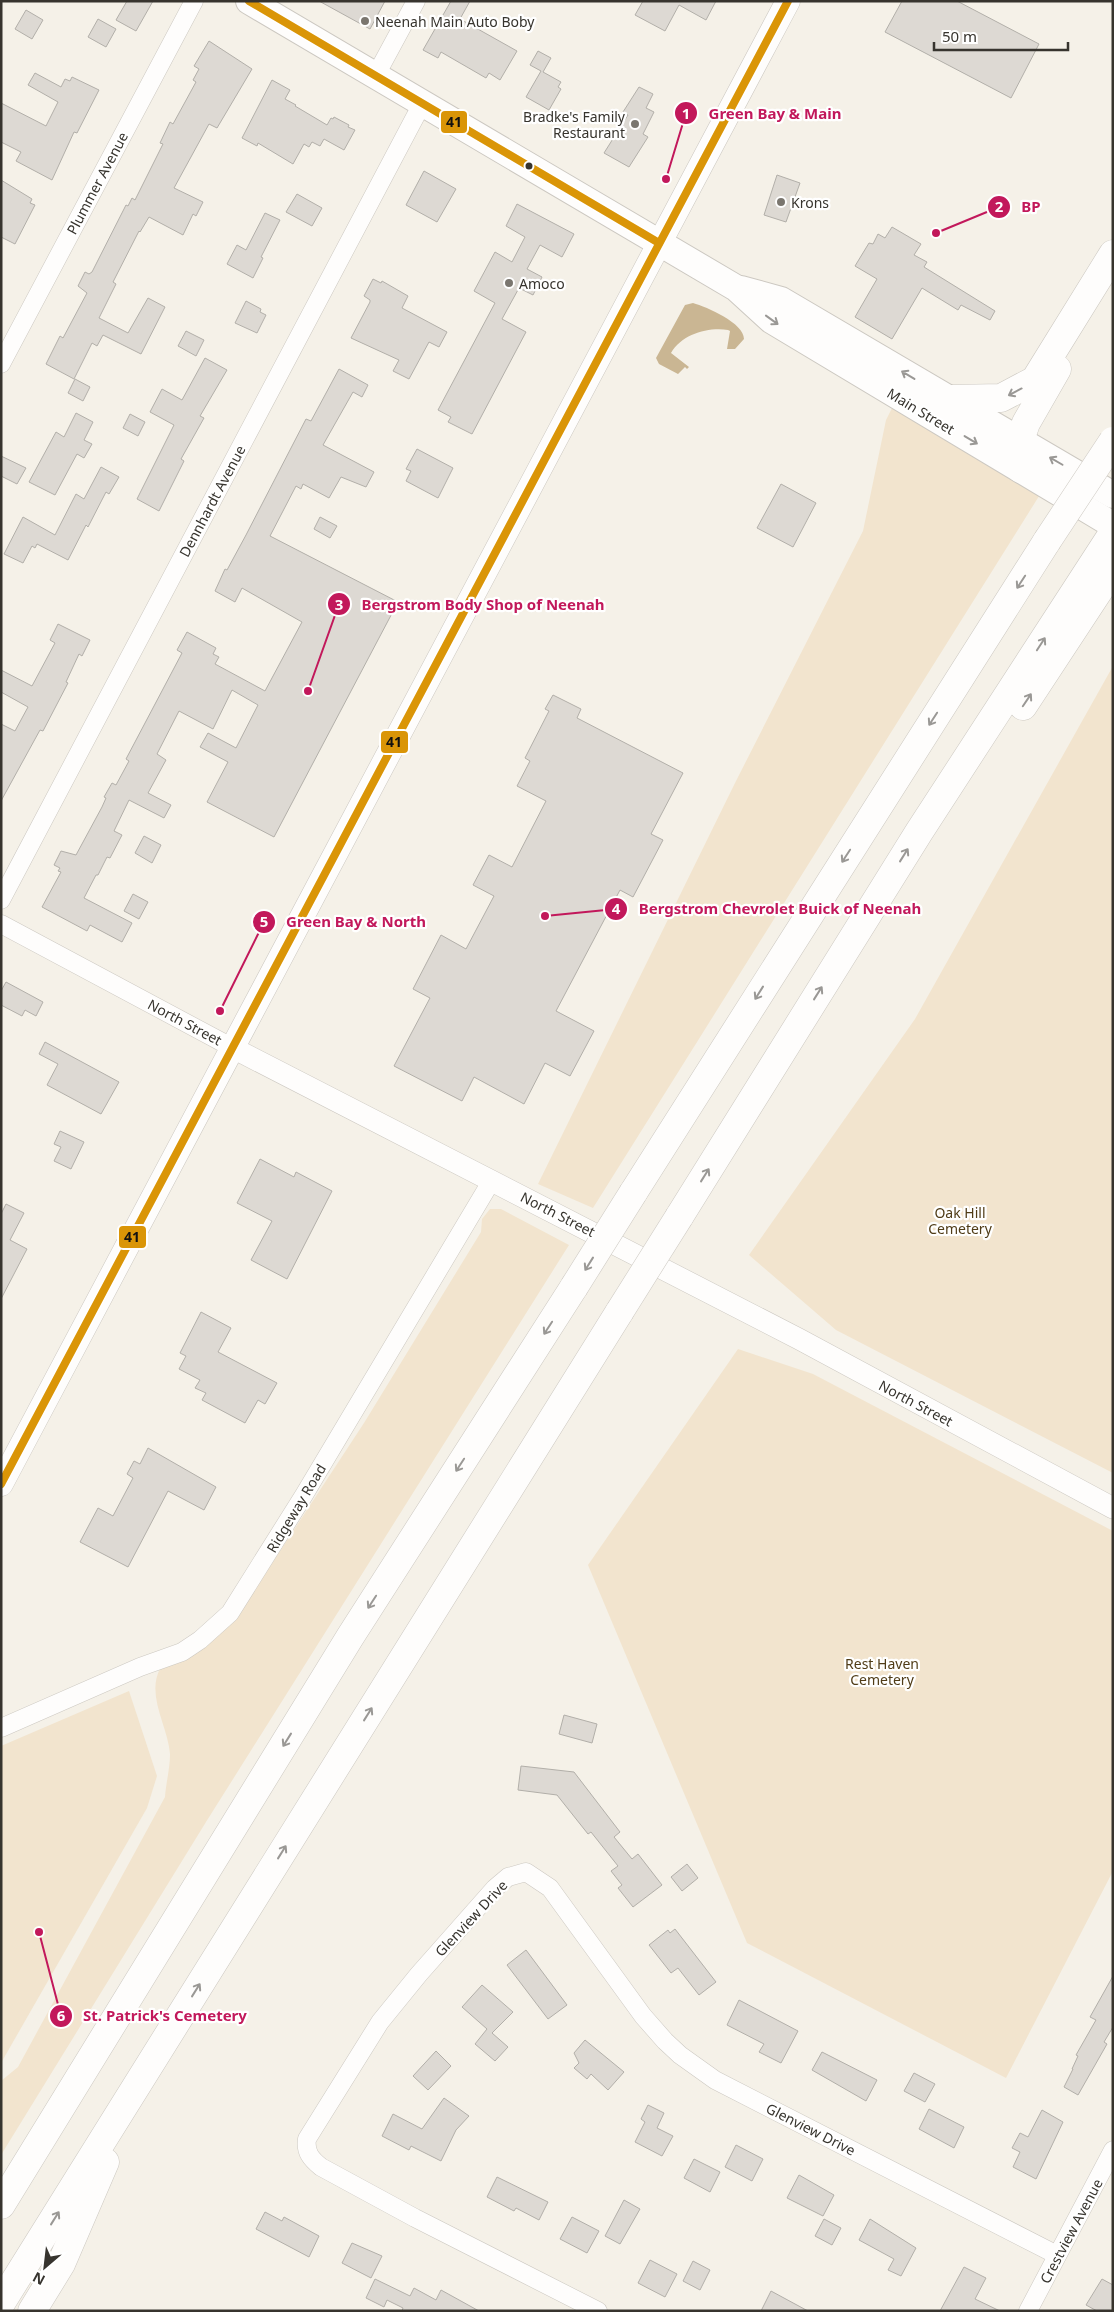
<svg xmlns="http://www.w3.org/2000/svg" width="1114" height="2312" font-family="'Noto Sans',sans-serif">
<rect width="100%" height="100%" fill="#f5f1e8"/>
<g fill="#f2e4ce">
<path d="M893,406L1041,493L593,1208L538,1184L736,781L863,531L886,420Z"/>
<path d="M1113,666V1473L836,1330L749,1255L915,1019Z"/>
<path d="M490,1209H501L569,1245L206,1822L1,2155V2081L18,2067L165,1797C166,1783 170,1768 170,1754C168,1726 145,1694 161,1667L257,1586L364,1423L481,1232L482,1219Z"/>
<path d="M738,1349L813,1374L1113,1531V1871L1006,2078L747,1943L588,1565Z"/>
<path d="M129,1691L157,1776L147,1808L1,2063V1746Z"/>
</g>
<path fill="#cab693" d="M693,303C707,307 744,323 744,339L735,349H727L730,331L728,330C708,327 682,334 671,353L689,367L687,369L685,367L678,374L659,364L656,358L685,305Z"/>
<g fill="#ddd9d3" stroke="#b2afa9">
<path d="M127,1H153L136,31L116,20Z"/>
<path d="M319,1H385L370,29Z"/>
<path d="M451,1H470L460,19L517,51L500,80L489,73L486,78L441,52L438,58L423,50Z"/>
<path d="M643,1H716L706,20L679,5L665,31L635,15Z"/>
<path d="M902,1H957L1039,44L1011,98L885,32Z"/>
<path d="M26,10L43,20L32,39L15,29Z"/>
<path d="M98,19L116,29L106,47L88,37Z"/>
<path d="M209,41L252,69L217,128L209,124L174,188L203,202L196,216L193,214L183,235L149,217L140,232L139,231L113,282L116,284L99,318L128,333L148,298L165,307L141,354L103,335L97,346L92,343L74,379L46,364L60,336L63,338L87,293L78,286L85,272L89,274L92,272L126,205L128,206L132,198L135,200L163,144L160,143L170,122L173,124L196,82L193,80L199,69L194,66Z"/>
<path d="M538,51L551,58L543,72L561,82L558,87L561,89L549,110L526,97L541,71L530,65Z"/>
<path d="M35,73L61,87L65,79L70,81L72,77L99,90L77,133L74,132L52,180L16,161L21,152L1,142V103L46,126L58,102L28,85Z"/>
<path d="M272,80L290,90L285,99L296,105L295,106L327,125L331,118L333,119L334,117L349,125L348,127L355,130L344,150L324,139L320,146L312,142L309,147L304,144L293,164L258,143L257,146L242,138Z"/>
<path d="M639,87L653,94L646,108L654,112L643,134L648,137L629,167L604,153L628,115L623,112Z"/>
<path d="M424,171L456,189L437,222L406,205Z"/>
<path d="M777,175L800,183L786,222L764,215Z"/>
<path d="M1,180L32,199L30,203L35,205L15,244L1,237Z"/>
<path d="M297,194L322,208L312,226L286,212Z"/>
<path d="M517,204L574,234L562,257L540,245L527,269L542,277L533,295L519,288L502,319L526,332L472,434L448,422L451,417L438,410L495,303L474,291L495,252L512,262L525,237L506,226Z"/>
<path d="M265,213L280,220L261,257L263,258L253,278L227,264L237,245L246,250Z"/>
<path d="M892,227L921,244L914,255L927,262L924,267L995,311L990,320L961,305L958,310L922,288L892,339L855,317L877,279L855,266L869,243L873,244L878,234L885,238Z"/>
<path d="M373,279L381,283L382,281L408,296L402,308L447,332L439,347L429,342L409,379L393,371L399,360L351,338L370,302V300L364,296Z"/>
<path d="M246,301L261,309L260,312L266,315L257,333L235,323Z"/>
<path d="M186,331L204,340L196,356L178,346Z"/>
<path d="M205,358L227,370L200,416L204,418L181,459L184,461L159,511L137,499L174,425L150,412L162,389L182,400Z"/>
<path d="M339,369L368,385L362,397L353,392L323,445L374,472L366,487L341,477L329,498L303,484L301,489L296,486L270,536L398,602L274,837L207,802L228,762L200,747L208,733L236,748L258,705L232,690L213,729L179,711L157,754L166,760L148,793L171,805L164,818L129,800L114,831L122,835L110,858L107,857L98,875H96L84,898L132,923L122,942L90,925L87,931L42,907L61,872L58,871L60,868L54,865L61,851L76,855L102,807L106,798L104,797L112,783L116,785L129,761L126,759L182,653L177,650L187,632L216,648L213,654L219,657L215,664L265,691L302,622L242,588L235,602L215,591L225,569L227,570L246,535L306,419L311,421Z"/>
<path d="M75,379L90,387L83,401L68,393Z"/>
<path d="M76,413L93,422L84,440L92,444L84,458L77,454L55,495L29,482L56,432L64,437Z"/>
<path d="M130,414L145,422L138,436L123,428Z"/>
<path d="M417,449L453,468L438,498L406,481L411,471L406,469Z"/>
<path d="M1,456L26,468L17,484L1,476Z"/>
<path d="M101,467L119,477L109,494L106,492L88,527L86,525L68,560L37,544L35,548L32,546L23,563L4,554L23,517L55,535L76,494L84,499Z"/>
<path d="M781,484L816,503L793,547L757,528Z"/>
<path d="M320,517L337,526L330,538L314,529Z"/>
<path d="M58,624L90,640L82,656L79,654L66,682L68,683L43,731L40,730L1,801V724L15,731L28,707L1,692V670L32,686L55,643L50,640Z"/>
<path d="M553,695L581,709L577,718L683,773L651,834L663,840L633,897L620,890L556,1011L594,1031L570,1076L545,1063L524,1104L474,1077L462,1101L394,1066L430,998L413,989L441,935L466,949L494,896L473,885L489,855L512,867L546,801L517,786L530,761L525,758L549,711L545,709Z"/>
<path d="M144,836L161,845L152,863L135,853Z"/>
<path d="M133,894L148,902L139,919L124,911Z"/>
<path d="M6,982L43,1002L36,1016L25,1010L22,1016L1,1005V991Z"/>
<path d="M45,1042L119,1082L101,1114L47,1085L58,1064L39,1054Z"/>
<path d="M60,1131L84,1142L71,1169L54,1161L61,1147L54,1144Z"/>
<path d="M260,1159L294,1177L296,1172L332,1191L287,1279L251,1260L272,1221L237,1203Z"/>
<path d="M6,1204L24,1213L10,1240L27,1249L1,1299V1214Z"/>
<path d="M201,1312L231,1328L218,1352L277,1383L265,1404L258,1400L245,1423L202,1400L206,1393L195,1388L200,1380L179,1369L186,1356L180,1353Z"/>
<path d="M148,1448L216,1487L204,1510L168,1491L128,1567L80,1542L98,1508L113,1516L133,1478L127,1474L134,1461L140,1464Z"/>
<path d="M564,1715L597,1724L592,1743L559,1734Z"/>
<path d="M521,1766L574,1772L620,1832L614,1837L632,1859L638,1854L662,1885L633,1907L618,1888L622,1885L611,1871L618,1866L591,1832L588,1834L557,1795L518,1790Z"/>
<path d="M687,1864L698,1878L682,1891L671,1877Z"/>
<path d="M675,1929L716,1982L699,1995L678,1968L671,1973L649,1945L668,1930L670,1933Z"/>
<path d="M526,1950L567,2005L548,2019L507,1965Z"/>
<path d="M1113,1976V2027L1104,2042L1107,2044L1078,2095L1064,2087L1073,2069H1072L1078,2056L1076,2055L1096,2020L1090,2017Z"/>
<path d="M482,1985L513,2012L492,2033L508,2047L495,2061L475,2044L487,2029L462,2007Z"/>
<path d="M739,2000L798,2031L781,2063L759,2052L764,2044L727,2025Z"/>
<path d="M585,2040L624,2072L608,2090L591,2074L587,2079L574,2068L579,2063L574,2053Z"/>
<path d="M436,2051L451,2066L428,2090L413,2076Z"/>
<path d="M822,2052L877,2080L866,2101L812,2070Z"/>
<path d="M914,2073L935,2084L925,2102L904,2091Z"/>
<path d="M444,2098L469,2116L456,2130L441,2161L411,2146L409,2150L382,2136L393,2114L422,2129Z"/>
<path d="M648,2105L664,2113L657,2128L673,2136L662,2156L635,2142L645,2122L641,2119Z"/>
<path d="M929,2109L964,2127L954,2148L919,2129Z"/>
<path d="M1042,2110L1063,2122L1036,2179L1013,2167L1020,2152L1012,2148L1020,2133L1028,2137Z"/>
<path d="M736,2145L763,2159L752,2181L725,2167Z"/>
<path d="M694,2159L720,2172L710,2192L684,2178Z"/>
<path d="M799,2175L834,2195L823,2216L787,2198Z"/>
<path d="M497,2177L548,2202L539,2220L516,2208L514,2211L487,2197Z"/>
<path d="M624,2200L640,2209L620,2244L605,2236Z"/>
<path d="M265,2212L282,2221L284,2217L319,2236L309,2257L256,2229Z"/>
<path d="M572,2217L599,2231L587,2253L560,2239Z"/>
<path d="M824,2219L841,2228L832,2245L815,2236Z"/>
<path d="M870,2219L916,2248L901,2276L888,2270L894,2259L859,2240Z"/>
<path d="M352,2243L382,2256L371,2278L342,2263Z"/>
<path d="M650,2260L677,2274L665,2297L638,2283Z"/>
<path d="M693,2261L710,2270L700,2290L683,2281Z"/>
<path d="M964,2267L986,2278L975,2299L1000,2311H940Z"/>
<path d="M375,2279L410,2296L414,2288L436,2300L441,2290L479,2311H402L403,2308L387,2300L384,2307L366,2298Z"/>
<path d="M1102,2279L1113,2285V2311H1097L1086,2305Z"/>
<path d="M771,2291L808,2311H761Z"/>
</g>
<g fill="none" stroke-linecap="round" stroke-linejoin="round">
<g stroke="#ccc8c1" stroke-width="19">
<g id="minor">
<path d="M376,75L416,1"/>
<path d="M1,364L194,1"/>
<path d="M1,900L423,102"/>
<path d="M1,924L233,1048"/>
<path d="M1,1728L140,1667L182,1652L200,1640L230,1613L304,1495L492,1180"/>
<path d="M598,2311L415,2218L321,2167C311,2159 305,2152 307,2139L380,2022L419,1974L495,1888L508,1877L526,1872L550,1888L643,2016L665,2041L680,2055L715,2080L1057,2255"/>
<path d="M1028,2311L1113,2150"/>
</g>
</g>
<g stroke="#ccc8c1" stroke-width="22">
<path id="tertiary" d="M233,1048L799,1339L1113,1508"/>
</g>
<g stroke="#ccc8c1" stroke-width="25">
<path id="secondary" d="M1,1484L788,1"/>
</g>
<g stroke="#ccc8c1" stroke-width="28">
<g id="primary">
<path d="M249,1L736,288L771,320L1113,525"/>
<path d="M741,289L781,300L1113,495"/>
</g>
</g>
<g stroke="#ccc8c1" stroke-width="29">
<g id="motorway">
<path d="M951,399L1001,398L1035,380L1113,254"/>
<path d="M1021,469L1020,440L1026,423L1057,369"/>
<path d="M1023,706L1113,569"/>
<path d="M633,1193L1047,541"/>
<path d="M679,1217L919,832L1113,533"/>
<path d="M1,2205L350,1637L574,1287"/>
<path d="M1,2303L620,1311"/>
<path d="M32,2311L61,2264L105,2162"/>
</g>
</g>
<use href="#minor" stroke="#fefdfc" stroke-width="18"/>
<use href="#tertiary" stroke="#fefdfc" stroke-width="21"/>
<use href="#secondary" stroke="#fefdfc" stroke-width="24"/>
<use href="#primary" stroke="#fefdfc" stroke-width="26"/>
<use href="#motorway" stroke="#fefdfc" stroke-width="28"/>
<g stroke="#ccc8c1" stroke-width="29" stroke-linecap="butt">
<g id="motorway-bridge">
<path d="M1047,541L1113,441"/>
<path d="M574,1287L633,1193"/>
<path d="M620,1311L679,1217"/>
</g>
</g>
<use href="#motorway-bridge" stroke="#fefdfc" stroke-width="28"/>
<g stroke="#fff" stroke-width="11">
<g id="bus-1">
<path d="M249,1L659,243"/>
<path d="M1,1484L788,1"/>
</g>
</g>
<use href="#bus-1" stroke="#da9507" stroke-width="8"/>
</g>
<defs><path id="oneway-shaft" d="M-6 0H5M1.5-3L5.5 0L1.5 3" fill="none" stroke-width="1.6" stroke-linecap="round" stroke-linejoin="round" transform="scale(1.25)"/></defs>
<g stroke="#9a9895">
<use href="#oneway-shaft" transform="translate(772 320) rotate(36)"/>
<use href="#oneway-shaft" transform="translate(908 375) rotate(-149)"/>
<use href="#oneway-shaft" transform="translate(1015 392) rotate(152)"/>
<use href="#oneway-shaft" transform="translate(971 440) rotate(31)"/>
<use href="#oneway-shaft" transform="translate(1056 461) rotate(-150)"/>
<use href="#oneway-shaft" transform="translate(1021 582) rotate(123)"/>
<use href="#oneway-shaft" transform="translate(1041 644) rotate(-57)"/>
<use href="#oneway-shaft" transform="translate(1027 700) rotate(-56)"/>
<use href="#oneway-shaft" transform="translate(933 719) rotate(123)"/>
<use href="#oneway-shaft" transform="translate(904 855) rotate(-58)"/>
<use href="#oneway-shaft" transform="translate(846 856) rotate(123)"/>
<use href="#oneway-shaft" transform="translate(759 993) rotate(122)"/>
<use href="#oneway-shaft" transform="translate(818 993) rotate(-58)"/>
<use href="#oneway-shaft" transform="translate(705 1175) rotate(-58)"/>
<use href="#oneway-shaft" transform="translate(589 1264) rotate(122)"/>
<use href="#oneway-shaft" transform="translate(548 1328) rotate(123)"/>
<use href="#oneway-shaft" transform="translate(460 1465) rotate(123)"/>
<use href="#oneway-shaft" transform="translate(372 1602) rotate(123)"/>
<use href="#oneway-shaft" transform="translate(368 1714) rotate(-58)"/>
<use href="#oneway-shaft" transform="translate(287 1740) rotate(122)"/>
<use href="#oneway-shaft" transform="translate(282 1852) rotate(-58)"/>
<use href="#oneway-shaft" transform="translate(196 1990) rotate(-58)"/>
<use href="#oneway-shaft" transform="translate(55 2218) rotate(-58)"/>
</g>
<g fill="#7a766f" stroke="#fff" stroke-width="2">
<circle cx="365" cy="21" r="5"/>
<circle cx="635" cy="124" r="5"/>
<circle cx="781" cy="202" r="5"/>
<circle cx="509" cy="283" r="5"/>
</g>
<circle fill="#37342e" stroke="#fff" stroke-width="2" cx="529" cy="166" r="4.5"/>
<g text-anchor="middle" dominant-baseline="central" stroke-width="4.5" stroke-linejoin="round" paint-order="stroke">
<g font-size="14" fill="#37342e" stroke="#fff" text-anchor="start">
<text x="375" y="21">Neenah Main Auto Boby</text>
<text x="625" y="116" text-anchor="end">Bradke's Family<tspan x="625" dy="16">Restaurant</tspan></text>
<text x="791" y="202">Krons</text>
<text x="519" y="283">Amoco</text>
</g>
<g font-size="14" fill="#37342e" stroke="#fff">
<text transform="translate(97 183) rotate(-62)">Plummer Avenue</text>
<text transform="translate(921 411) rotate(31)">Main Street</text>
<text transform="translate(212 501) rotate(-62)">Dennhardt Avenue</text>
<text transform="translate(185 1022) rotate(28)">North Street</text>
<text transform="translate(558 1214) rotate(27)">North Street</text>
<text transform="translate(916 1403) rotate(28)">North Street</text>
<text transform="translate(296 1508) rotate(-59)">Ridgeway Road</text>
<text transform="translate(471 1918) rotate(-47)">Glenview Drive</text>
<text transform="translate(811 2129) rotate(27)">Glenview Drive</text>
<text transform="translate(1071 2231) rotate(-62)">Crestview Avenue</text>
</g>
<g font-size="14" fill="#503c17" stroke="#fff">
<text x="960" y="1212">Oak Hill<tspan x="960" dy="16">Cemetery</tspan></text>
<text x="882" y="1663">Rest Haven<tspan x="882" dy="16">Cemetery</tspan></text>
</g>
</g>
<path fill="none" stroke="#c2185b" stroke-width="2" d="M666 179L686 113M936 233L999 207M308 691L339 604M545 916L616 909M220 1011L264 922M39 1932L61 2016"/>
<g fill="#c2185b" stroke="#fff" stroke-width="2">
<circle cx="666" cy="179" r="5"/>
<circle cx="936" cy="233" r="5"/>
<circle cx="308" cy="691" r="5"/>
<circle cx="545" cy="916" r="5"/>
<circle cx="220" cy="1011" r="5"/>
<circle cx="39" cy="1932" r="5"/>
<circle cx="686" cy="113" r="12"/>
<circle cx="999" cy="207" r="12"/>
<circle cx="339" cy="604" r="12"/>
<circle cx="616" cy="909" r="12"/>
<circle cx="264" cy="922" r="12"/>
<circle cx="61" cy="2016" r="12"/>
</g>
<g font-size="15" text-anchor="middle" font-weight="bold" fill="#fff">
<text x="686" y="119">1</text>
<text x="999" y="212">2</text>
<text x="339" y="610">3</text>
<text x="616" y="914">4</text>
<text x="264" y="927">5</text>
<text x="61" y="2021">6</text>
</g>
<g font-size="15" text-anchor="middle" font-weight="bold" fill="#c2185b" stroke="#fff" stroke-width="4.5" stroke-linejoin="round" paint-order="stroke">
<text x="775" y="119">Green Bay &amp; Main</text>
<text x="1031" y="212">BP</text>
<text x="483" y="610">Bergstrom Body Shop of Neenah</text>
<text x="780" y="914">Bergstrom Chevrolet Buick of Neenah</text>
<text x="356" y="927">Green Bay &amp; North</text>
<text x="165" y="2021">St. Patrick's Cemetery</text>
</g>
<g stroke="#fff" stroke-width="2">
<rect x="440" y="110" width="28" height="24" rx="5" fill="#da9507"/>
<rect x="380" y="730" width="29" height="24" rx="5" fill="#da9507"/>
<rect x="118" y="1225" width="29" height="24" rx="5" fill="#da9507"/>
</g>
<g font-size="14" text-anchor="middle" font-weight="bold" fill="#111">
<text x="454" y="127">41</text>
<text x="394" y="747">41</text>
<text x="132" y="1242">41</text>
</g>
<rect width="1114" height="2312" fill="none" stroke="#37342e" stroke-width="5"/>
<g transform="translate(45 2267) rotate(208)" stroke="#ffffff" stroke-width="4" paint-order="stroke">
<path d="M0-4L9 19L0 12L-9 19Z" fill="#37342e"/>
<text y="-8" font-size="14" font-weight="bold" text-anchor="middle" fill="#37342e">N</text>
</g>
<path d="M934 42v8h134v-8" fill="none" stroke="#37342e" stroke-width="2.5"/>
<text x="942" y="42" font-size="15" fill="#37342e" stroke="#ffffff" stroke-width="4" paint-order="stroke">50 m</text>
</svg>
